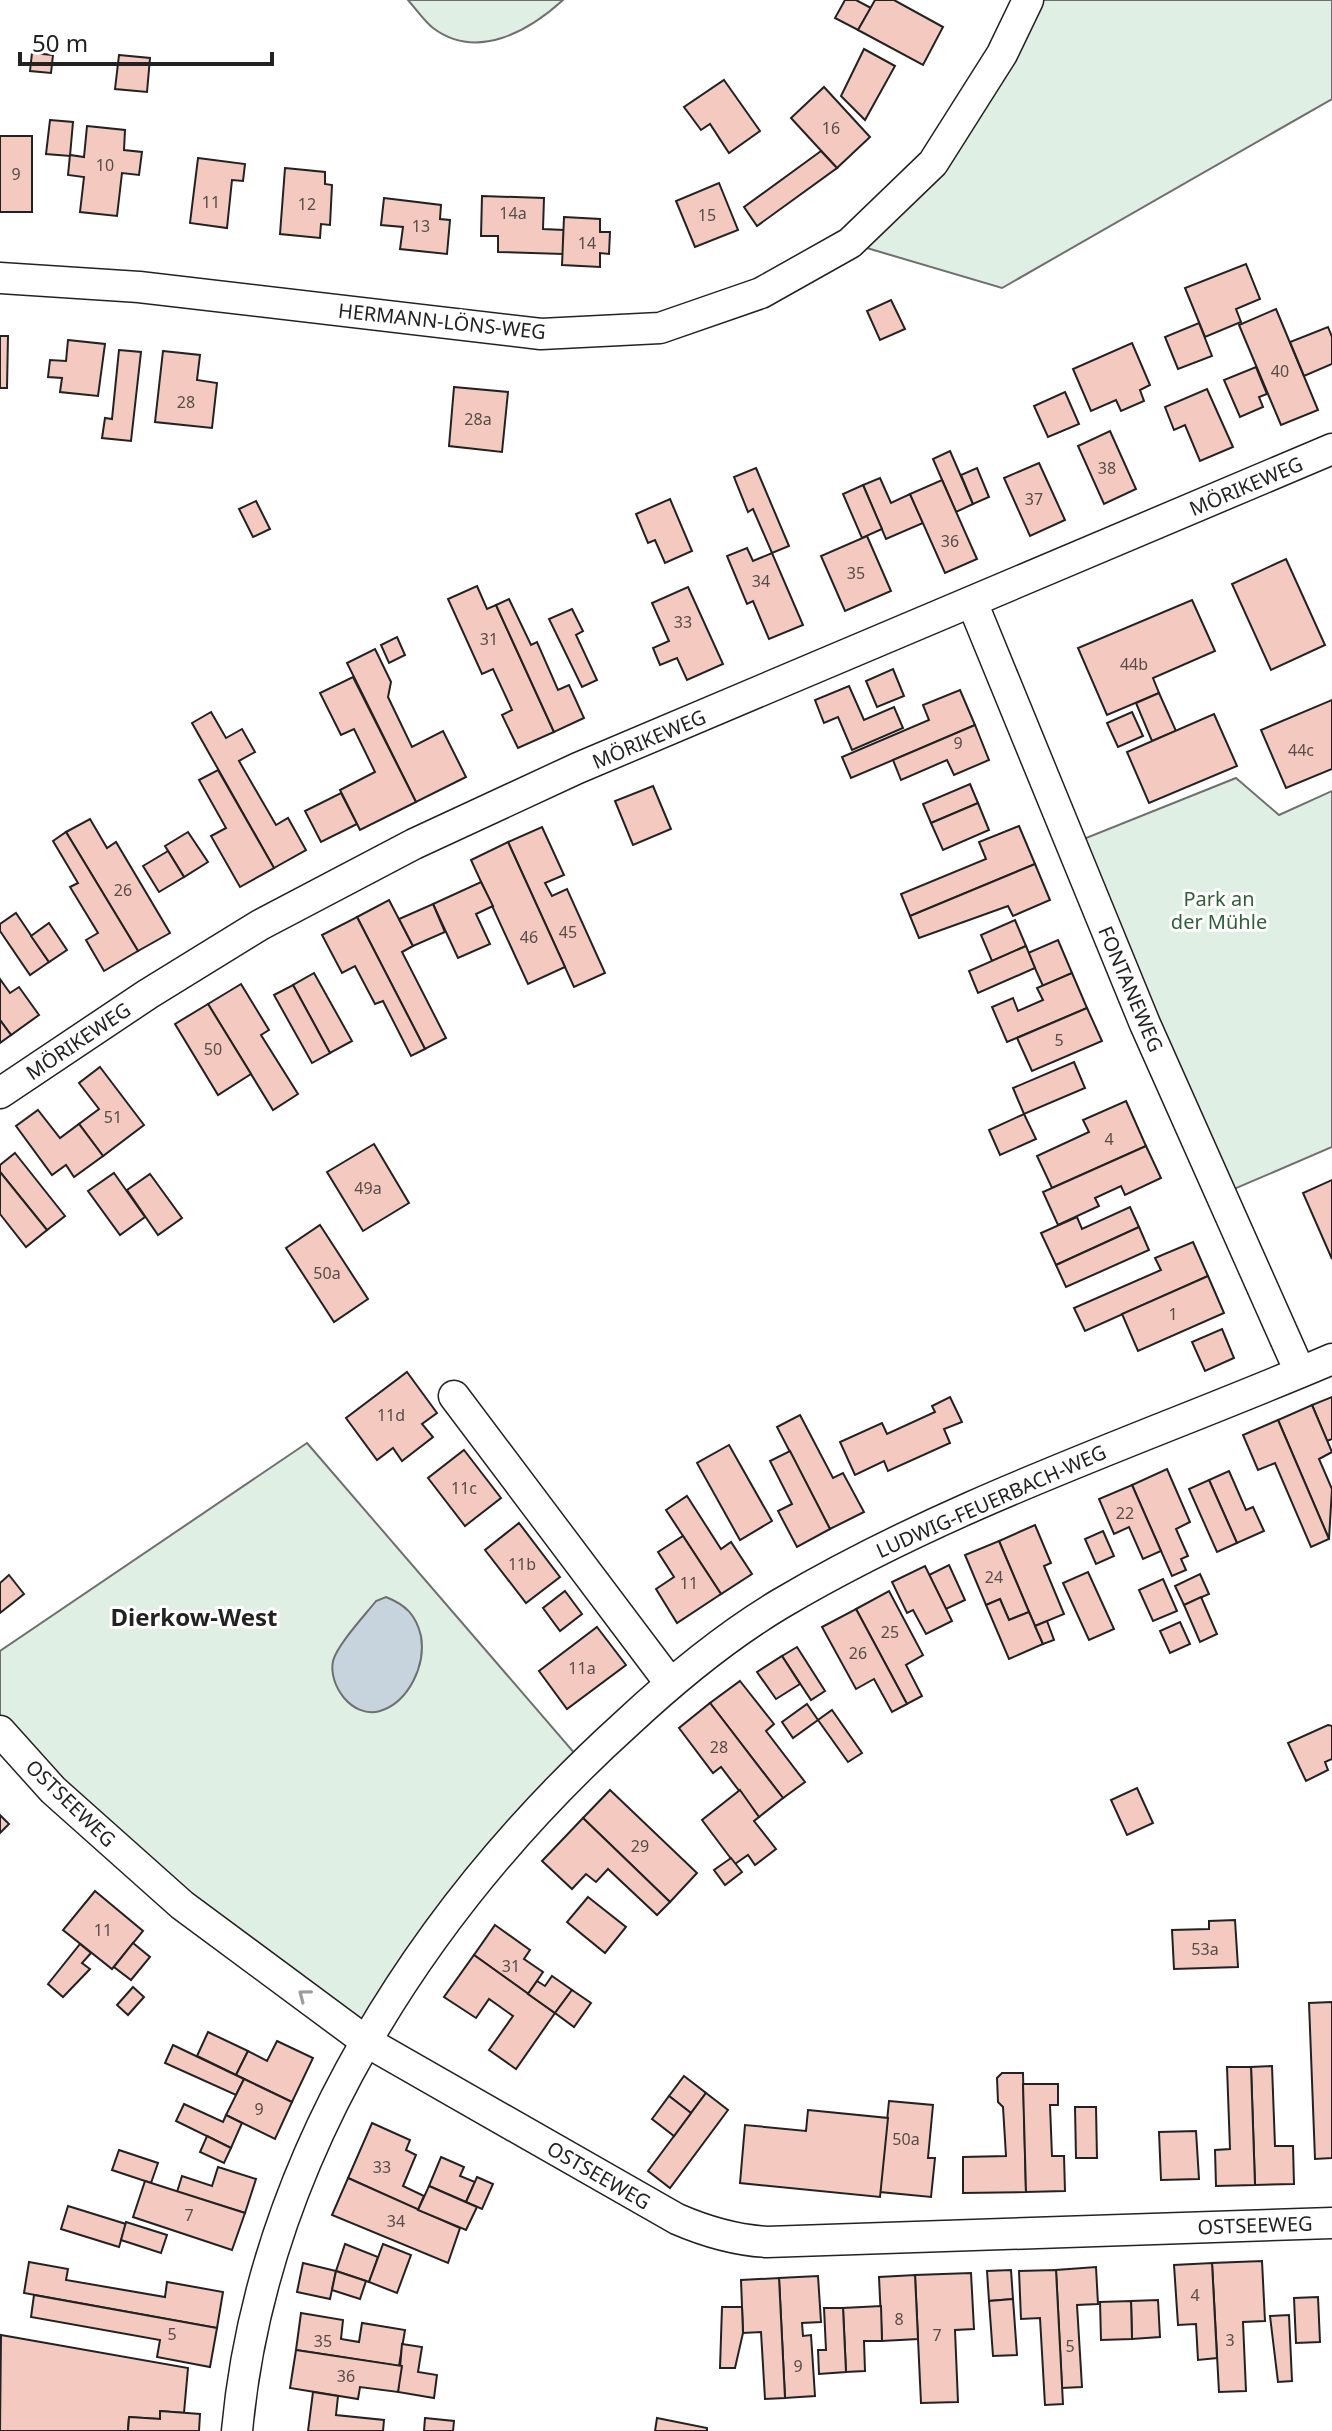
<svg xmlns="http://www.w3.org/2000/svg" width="1332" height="2431" font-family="'Noto Sans',sans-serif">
<rect width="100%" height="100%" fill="#fff"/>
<g fill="#e0efe3" stroke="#6f6f6f" stroke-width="2">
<path d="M408,0H563C529,31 477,61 433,28C424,21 416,9 408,0Z"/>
<path d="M1028,0H1332V99L1002,288L850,243L933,163Z"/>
<path d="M1236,778L1279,815L1332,791V1147L1220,1195L1071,844Z"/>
<path d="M307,1443L583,1763L367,2042L182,1905L0,1731V1651Z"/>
</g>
<path fill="#c7d3dd" stroke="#6f6f6f" stroke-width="2" d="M386,1597C406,1605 416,1615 421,1636C426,1665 409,1702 380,1711C352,1719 328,1685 333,1661C337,1645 365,1615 376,1601Z"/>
<g fill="#f3c9c0" stroke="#222" stroke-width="2">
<path d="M845,0H856L871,8L858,30L835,18Z"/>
<path d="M875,0H894L943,27L923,65L858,30Z"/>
<path d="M864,49L895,66L865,120L841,96Z"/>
<path d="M32,53L53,55L51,73L30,71Z"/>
<path d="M119,55L150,58L147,92L115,89Z"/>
<path d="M724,80L760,131L729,153L710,124L701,130L684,107Z"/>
<path d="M824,87L870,137L837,168L791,118Z"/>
<path d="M50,120L73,122L70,156L46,154Z"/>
<path d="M87,126L125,130L124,150L142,152L139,175L122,173L117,216L80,212L84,177L68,175L70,155L84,157Z"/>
<rect x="0" y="136" width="32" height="76"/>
<path d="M821,151L837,168L757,226L744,207Z"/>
<path d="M198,158L245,164L243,181L232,180L227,228L190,223Z"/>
<path d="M285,168L325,172V184L332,185L330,225L321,224L320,238L280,234Z"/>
<path d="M719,183L738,230L695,247L676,201Z"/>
<path d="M482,196L544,198L543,229L564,230L563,254L498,252V236H481Z"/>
<path d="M384,198L441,205L440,219L450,220L447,254L400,249L403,227L381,225Z"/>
<path d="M564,217L600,219V232H610L609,254L600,253V267L562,265Z"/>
<path d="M1246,264L1260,299L1236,309L1241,322L1205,337L1185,288Z"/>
<path d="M891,300L905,329L880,340L867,311Z"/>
<path d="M1276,309L1318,410L1281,425L1239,325Z"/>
<path d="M1199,323L1212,356L1178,369L1165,337Z"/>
<path d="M1328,327L1332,337V364L1304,376L1290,342Z"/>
<path d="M0,336H8L7,388H0Z"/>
<path d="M68,340L105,344L98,396L60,392L62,378L48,377L50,360L66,361Z"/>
<path d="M1132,343L1150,385L1140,390L1144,401L1121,411L1116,400L1091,411L1073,369Z"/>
<path d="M119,350L141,352L131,441L102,438L105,418L112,419Z"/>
<path d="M163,351L200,355L197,380L217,383L212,428L155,422Z"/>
<path d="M1256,367L1267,394L1259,397L1263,407L1240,417L1224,380Z"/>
<path d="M454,387L508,392L502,452L449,446Z"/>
<path d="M1207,389L1233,447L1200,461L1185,425L1174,430L1165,407Z"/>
<path d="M1065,392L1079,424L1048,437L1034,406Z"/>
<path d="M1110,431L1136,489L1104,504L1078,446Z"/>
<path d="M950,451L973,504L956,512L933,459Z"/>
<path d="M1039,463L1065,520L1030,536L1004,478Z"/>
<path d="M756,468L789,546L772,553L753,509L748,512L734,477Z"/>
<path d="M977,468L989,497L973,504L961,475Z"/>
<path d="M880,478L891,503L910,494L923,523L886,539L863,485Z"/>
<path d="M942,480L977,559L945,573L910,494Z"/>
<path d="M863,485L882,529L862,538L843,494Z"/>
<path d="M670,499L692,551L665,563L655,540L648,543L636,514Z"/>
<path d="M256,501L270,529L253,537L239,509Z"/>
<path d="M867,536L891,591L845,611L821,556Z"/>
<path d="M747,548L753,561L772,553L803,625L769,639L753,601L747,604L727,556Z"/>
<path d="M1286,559L1325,645L1271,670L1232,584Z"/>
<path d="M477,586L487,609L496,605L554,732L518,748L502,715L512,710L493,669L482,674L448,599Z"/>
<path d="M688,587L723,664L687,680L677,658L660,665L653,648L669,641L652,603Z"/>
<path d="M509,599L531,645L537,642L558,690L569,685L584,718L554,732L496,605Z"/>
<path d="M1192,600L1215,651L1153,678L1159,693L1107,715L1078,648Z"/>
<path d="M572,609L583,631L576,635L597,680L582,687L549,619Z"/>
<path d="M397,637L405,655L389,663L381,645Z"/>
<path d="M375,649L391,682L388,697L412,747L443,731L466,777L416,802L347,663Z"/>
<path d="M893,669L904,696L877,707L866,681Z"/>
<path d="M353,677L416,802L360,830L340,790L375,772L354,729L341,735L320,693Z"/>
<path d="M849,686L864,720L894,707L903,728L852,750L838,717L824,723L815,700Z"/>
<path d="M960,690L975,725L851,778L842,757L929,720L923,705Z"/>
<path d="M1159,693L1176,731L1152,741L1136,703Z"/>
<path d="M1332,700V769L1286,788L1261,730Z"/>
<path d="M211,712L226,738L242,729L255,752L239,761L276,825L288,818L306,850L274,868L192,723Z"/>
<path d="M1132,712L1143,736L1118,747L1107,723Z"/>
<path d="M1214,714L1237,766L1149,803L1127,752Z"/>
<path d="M975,725L989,760L954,775L947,760L901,780L893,760Z"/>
<path d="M218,770L274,868L240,887L211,836L226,828L199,780Z"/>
<path d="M970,784L978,803L931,823L923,804Z"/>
<path d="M653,786L671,829L633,845L615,801Z"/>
<path d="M341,793L357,824L321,842L305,811Z"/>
<path d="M978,803L989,830L943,850L931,823Z"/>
<path d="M90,819L107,848L116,842L170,933L138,951L66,832Z"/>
<path d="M1019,826L1035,864L910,916L901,894L986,859L979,842Z"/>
<path d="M542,827L564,875L545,883L552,896L567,889L605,973L574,987L508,842Z"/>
<path d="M66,832L138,951L104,971L86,940L98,933L70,887L78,883L53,841Z"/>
<path d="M188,832L208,862L184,877L165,846Z"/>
<path d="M508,842L565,967L528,984L471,860Z"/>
<path d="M168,851L184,877L159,892L143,866Z"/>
<path d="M1035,864L1050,900L1013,916L1008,906L919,938L910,916Z"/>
<path d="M481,882L493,906L476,914L490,944L458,958L433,904Z"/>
<path d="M389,900L413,946L402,952L446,1038L425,1049L357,917Z"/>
<path d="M433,904L445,932L413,946L399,919Z"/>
<path d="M16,913L49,962L30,975L0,931V924Z"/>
<path d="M357,917L425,1049L411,1056L383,1001L375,1004L355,966L342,973L322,935Z"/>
<path d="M1015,920L1026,946L992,961L981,935Z"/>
<path d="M49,923L67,950L49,962L31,936Z"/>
<path d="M1058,940L1072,973L1043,986L1028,953Z"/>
<path d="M1026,946L1035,968L978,993L969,971Z"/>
<path d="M314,973L352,1041L330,1053L293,985Z"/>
<path d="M1072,973L1087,1008L1007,1042L992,1007L1013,998L1018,1011L1043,1000L1037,988Z"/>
<path d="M0,979L10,993L19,987L39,1015L11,1035L0,1020Z"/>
<path d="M241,984L269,1030L261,1035L298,1094L273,1110L208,1004Z"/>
<path d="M293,985L330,1053L312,1063L274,995Z"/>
<path d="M208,1004L251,1074L218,1095L175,1024Z"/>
<path d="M1087,1008L1102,1041L1032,1071L1017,1038Z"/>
<path d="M0,1020L11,1035L0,1043Z"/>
<path d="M1074,1062L1085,1088L1024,1114L1013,1088Z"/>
<path d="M100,1067L144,1125L103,1156L79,1124L99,1109L79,1083Z"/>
<path d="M1126,1101L1146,1146L1052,1188L1037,1156L1089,1132L1083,1120Z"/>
<path d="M38,1110L60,1138L79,1124L103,1156L74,1177L66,1165L52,1175L16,1126Z"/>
<path d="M1024,1114L1036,1139L1000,1155L989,1130Z"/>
<path d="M374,1144L409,1203L363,1231L327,1172Z"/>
<path d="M1146,1146L1161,1178L1125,1195L1121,1186L1095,1198L1099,1206L1058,1225L1043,1192Z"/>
<path d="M15,1153L65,1216L47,1230L0,1172V1165Z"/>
<path d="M0,1172L47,1230L26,1247L0,1214Z"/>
<path d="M114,1173L145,1217L120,1235L88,1191Z"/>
<path d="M150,1174L182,1218L158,1235L127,1190Z"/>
<path d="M1332,1180V1259L1303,1193Z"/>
<path d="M1130,1207L1139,1227L1056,1265L1041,1233L1077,1217L1082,1229Z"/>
<path d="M320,1225L368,1299L334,1322L286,1248Z"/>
<path d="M1139,1227L1149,1250L1066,1287L1056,1265Z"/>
<path d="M1193,1242L1208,1276L1085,1331L1074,1308L1161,1270L1155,1258Z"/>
<path d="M1208,1276L1224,1313L1138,1351L1122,1314Z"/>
<path d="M1222,1329L1234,1358L1205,1371L1192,1342Z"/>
<path d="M407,1372L437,1413L422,1424L433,1437L402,1461L393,1448L377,1460L346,1418Z"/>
<path d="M950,1397L962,1422L944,1429L950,1443L888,1471L884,1461L855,1475L840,1442L882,1423L887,1434L935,1412L932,1406Z"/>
<path d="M1332,1397V1439L1327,1441L1312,1405Z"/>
<path d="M1312,1405L1332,1452L1319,1459L1332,1489L1329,1539L1278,1420Z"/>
<path d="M800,1415L833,1478L843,1473L864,1512L830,1529L777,1427Z"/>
<path d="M1278,1420L1329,1539L1311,1547L1275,1463L1258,1470L1243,1435Z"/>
<path d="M729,1445L772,1521L740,1540L697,1463Z"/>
<path d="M464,1450L501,1498L465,1526L428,1478Z"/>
<path d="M790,1451L830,1529L797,1547L778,1511L792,1504L770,1461Z"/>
<path d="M1167,1469L1190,1522L1176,1529L1188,1556L1181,1559L1186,1570L1172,1576L1132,1485Z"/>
<path d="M1229,1471L1246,1510L1253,1507L1264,1531L1237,1543L1209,1480Z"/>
<path d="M1209,1480L1237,1543L1217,1552L1189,1489Z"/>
<path d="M1132,1485L1161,1551L1143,1559L1129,1527L1114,1534L1099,1499Z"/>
<path d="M687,1496L721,1549L731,1542L752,1574L721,1594L666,1510Z"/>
<path d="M519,1523L560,1577L526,1603L485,1550Z"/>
<path d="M1035,1525L1051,1563L1044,1566L1064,1614L1035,1626L999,1541Z"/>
<path d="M1103,1531L1114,1556L1096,1564L1085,1539Z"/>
<path d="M683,1536L721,1594L677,1623L656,1589L674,1577L658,1552Z"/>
<path d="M999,1541L1029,1612L1009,1620L1000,1599L986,1605L965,1555Z"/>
<path d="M949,1565L965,1600L946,1609L929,1575Z"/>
<path d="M925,1566L952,1621L926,1634L913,1610L907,1613L892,1582Z"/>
<path d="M1088,1572L1114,1629L1089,1640L1063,1583Z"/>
<path d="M1200,1574L1209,1594L1184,1605L1175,1586Z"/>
<path d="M9,1575L24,1594L0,1613V1583Z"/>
<path d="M1163,1579L1177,1611L1153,1621L1139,1590Z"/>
<path d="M565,1591L582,1614L560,1631L543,1608Z"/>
<path d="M889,1591L923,1655L906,1665L922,1696L907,1704L856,1609Z"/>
<path d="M1201,1597L1217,1634L1200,1642L1184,1605Z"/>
<path d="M1000,1599L1009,1620L1029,1612L1043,1644L1009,1659L986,1605Z"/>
<path d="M856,1609L907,1704L892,1712L874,1679L856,1689L822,1627Z"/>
<path d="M1047,1621L1054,1640L1043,1644L1035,1626Z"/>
<path d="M1180,1622L1190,1644L1170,1653L1160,1631Z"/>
<path d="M597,1627L626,1665L567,1709L539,1671Z"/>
<path d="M797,1647L825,1691L811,1700L782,1656Z"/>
<path d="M782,1656L800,1684L776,1699L757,1672Z"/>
<path d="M740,1681L774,1724L766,1731L805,1782L783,1798L710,1703Z"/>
<path d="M710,1703L783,1798L759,1817L721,1767L713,1773L679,1728Z"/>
<path d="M807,1704L818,1720L793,1738L782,1722Z"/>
<path d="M832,1710L862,1753L848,1762L818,1720Z"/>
<path d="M1328,1725L1332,1726V1759L1325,1762L1328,1770L1306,1781L1288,1743Z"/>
<path d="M1137,1788L1153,1823L1127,1835L1111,1800Z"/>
<path d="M610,1790L697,1873L670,1902L583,1818Z"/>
<path d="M740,1790L759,1817L754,1821L776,1849L755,1865L748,1855L735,1864L702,1820Z"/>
<path d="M0,1815L9,1824L0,1833Z"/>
<path d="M583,1818L670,1902L657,1915L608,1869L596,1882L586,1874L572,1889L542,1861Z"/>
<path d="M731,1858L742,1872L725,1885L714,1870Z"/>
<path d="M95,1891L143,1931L112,1969L63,1930Z"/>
<path d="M588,1897L626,1927L605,1953L567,1922Z"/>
<path d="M1235,1920L1238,1967L1174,1969L1172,1930L1209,1929V1921Z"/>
<path d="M495,1925L530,1950L524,1959L543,1972L528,1994L474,1955Z"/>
<path d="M133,1943L150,1957L131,1980L114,1967Z"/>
<path d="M80,1944L91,1953L82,1963L90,1969L63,1997L48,1984Z"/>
<path d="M474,1955L555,2013L516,2069L489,2050L513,2016L489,1999L476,2018L444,1997Z"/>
<path d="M552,1976L572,1990L555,2013L528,1994L537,1981L545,1986Z"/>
<path d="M133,1987L144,1997L128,2015L117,2005Z"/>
<path d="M572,1990L591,2003L574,2027L555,2013Z"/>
<path d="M1332,2002V2158L1315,2159L1309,2003Z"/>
<path d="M208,2032L248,2051L236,2075L197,2056Z"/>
<path d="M277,2041L313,2058L292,2102L236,2075L248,2051L267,2061Z"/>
<path d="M173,2045L244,2079L236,2095L165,2063Z"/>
<path d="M1272,2066L1275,2146H1293L1294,2184L1255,2185L1251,2067Z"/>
<path d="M1227,2067H1251L1255,2185L1216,2186L1215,2150L1230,2149Z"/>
<path d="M1002,2073H1023L1026,2192L963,2193V2157L1006,2156L1003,2107L998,2102L997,2078Z"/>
<path d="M684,2076L706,2093L691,2113L669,2096Z"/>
<path d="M244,2079L292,2102L275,2139L226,2115Z"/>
<path d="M1023,2084H1058V2105H1050L1052,2156H1064L1065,2191L1026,2192Z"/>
<path d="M706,2093L728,2110L670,2188L648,2171Z"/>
<path d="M669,2096L691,2113L674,2136L652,2119Z"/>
<path d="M889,2101L933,2105L928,2158H935L931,2197L880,2192Z"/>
<path d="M184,2104L223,2122L226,2115L242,2123L231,2148L176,2121Z"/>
<path d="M1075,2107H1096L1097,2158H1076Z"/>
<path d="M808,2110L888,2118L880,2197L740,2183L745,2125L806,2131Z"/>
<path d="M372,2123L410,2140L406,2150L416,2155L403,2186L424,2196L418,2210L348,2178Z"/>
<path d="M1196,2131L1199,2179L1161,2180L1159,2132Z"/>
<path d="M207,2136L231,2148L224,2163L200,2152Z"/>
<path d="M119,2150L158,2163L151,2183L112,2170Z"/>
<path d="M441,2157L464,2167L460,2176L475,2182L466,2202L429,2186Z"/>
<path d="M218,2167L256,2179L245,2213L177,2192L182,2176L212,2186Z"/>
<path d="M477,2177L493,2184L482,2209L466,2202Z"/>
<path d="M348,2178L460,2228L448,2263L332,2215Z"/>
<path d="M145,2181L245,2213L232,2250L133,2217Z"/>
<path d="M429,2186L477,2207L466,2230L418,2210Z"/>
<path d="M68,2206L126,2224L119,2247L61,2229Z"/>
<path d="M126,2222L167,2235L161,2253L121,2240Z"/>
<path d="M345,2244L378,2257L369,2282L336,2271Z"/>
<path d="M383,2244L411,2255L397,2293L369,2282Z"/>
<path d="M1262,2261L1265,2321L1243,2322L1246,2391L1219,2392L1212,2263Z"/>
<path d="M29,2262L68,2269L66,2280L165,2297L167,2282L223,2292L217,2328L24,2293Z"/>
<path d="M303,2263L336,2271L330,2299L297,2292Z"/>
<path d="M1212,2263L1217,2358L1198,2360L1196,2324L1178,2325L1174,2265Z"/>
<path d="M1096,2267L1098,2304L1077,2305L1082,2387L1062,2388L1056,2270Z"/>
<path d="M1011,2270L1013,2299L989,2301L987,2271Z"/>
<path d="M1056,2270L1063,2404L1045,2405L1040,2318L1021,2319L1019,2271Z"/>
<path d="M336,2271L366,2281L360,2299L332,2290Z"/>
<path d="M971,2273L974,2329L955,2330L958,2402L921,2403L915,2275Z"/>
<path d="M915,2275L918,2339L882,2341L879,2277Z"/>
<path d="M818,2276L821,2322L802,2323L803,2336L811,2335L815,2396L785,2398L779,2278Z"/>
<path d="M779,2278L785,2398L765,2399L761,2332L743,2333L741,2280Z"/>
<path d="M34,2295L217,2328L210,2367L157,2357L160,2340L31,2317Z"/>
<path d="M1318,2297L1320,2342L1296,2343L1294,2298Z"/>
<path d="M1013,2299L1017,2355L993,2356L989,2301Z"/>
<path d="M1158,2300L1160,2337L1132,2339L1131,2301Z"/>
<path d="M1131,2301L1132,2339L1101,2340L1100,2302Z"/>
<path d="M881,2306L882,2341H864L865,2371L846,2372L843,2308Z"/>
<path d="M722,2307H742L743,2333L735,2368H720Z"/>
<path d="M824,2308H843L846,2372L819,2374L818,2350H826Z"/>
<path d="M301,2313L343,2320L341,2339L359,2342L362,2323L405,2330L399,2366L296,2350Z"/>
<path d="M1289,2315L1292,2381L1278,2382L1270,2316Z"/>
<path d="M1,2335L188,2368L184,2413L160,2411V2419L129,2417L128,2431H0Z"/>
<path d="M402,2344L422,2347L418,2372L437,2375L434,2398L398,2392Z"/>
<path d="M296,2350L402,2366L398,2392L360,2387L358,2399L290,2388Z"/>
<path d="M313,2392L338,2396L336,2415L384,2420L383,2431H308Z"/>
<path d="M160,2411L200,2414L199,2431H128L129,2417L160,2419Z"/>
<path d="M425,2418L454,2421L453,2431H424Z"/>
<path d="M657,2418L707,2428V2431H655Z"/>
</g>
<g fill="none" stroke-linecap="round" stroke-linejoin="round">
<g stroke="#222" stroke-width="33">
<g id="minor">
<path d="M0,278L139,287L541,334L660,328L761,293L850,243L933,163L1002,54L1028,0"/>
<path d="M972,602L1145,1024L1300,1372"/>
<path d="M0,1093L148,994L260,925L414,844L578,768L1332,449"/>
<path d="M454,1396L670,1683"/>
<path d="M0,1731L53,1790L182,1905L367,2042L677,2219C707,2232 734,2240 767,2242L1332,2223"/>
<path d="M237,2431C262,2156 425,1906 626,1724C673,1680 725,1637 780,1604C954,1501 1147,1438 1332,1359"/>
</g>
</g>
<use href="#minor" stroke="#fff" stroke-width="30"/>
</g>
<defs><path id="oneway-chevron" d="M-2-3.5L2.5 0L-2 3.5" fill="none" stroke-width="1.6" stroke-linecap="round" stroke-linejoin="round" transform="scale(2)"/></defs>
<use stroke="#9c9c9c" href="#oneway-chevron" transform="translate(304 1995) rotate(-143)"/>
<g text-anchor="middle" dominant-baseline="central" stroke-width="6" stroke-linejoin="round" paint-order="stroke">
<g font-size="16" fill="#564c4a">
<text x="831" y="128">16</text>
<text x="105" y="165">10</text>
<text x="16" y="174">9</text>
<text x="211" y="202">11</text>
<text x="307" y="204">12</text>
<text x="513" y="213">14a</text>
<text x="707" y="215">15</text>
<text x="421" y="226">13</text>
<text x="587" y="243">14</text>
<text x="1280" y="371">40</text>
<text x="186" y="402">28</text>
<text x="478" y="419">28a</text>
<text x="1107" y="468">38</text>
<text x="1034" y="499">37</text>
<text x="950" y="541">36</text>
<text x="856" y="573">35</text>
<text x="761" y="581">34</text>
<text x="683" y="622">33</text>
<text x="489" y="639">31</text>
<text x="1134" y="664">44b</text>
<text x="958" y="743">9</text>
<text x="1301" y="750">44c</text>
<text x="123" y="890">26</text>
<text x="568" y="932">45</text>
<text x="529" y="937">46</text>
<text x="1059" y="1040">5</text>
<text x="213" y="1049">50</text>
<text x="113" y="1117">51</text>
<text x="1109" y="1139">4</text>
<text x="368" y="1188">49a</text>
<text x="327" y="1273">50a</text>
<text x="1173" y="1314">1</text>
<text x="391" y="1415">11d</text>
<text x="464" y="1488">11c</text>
<text x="1125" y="1513">22</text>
<text x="522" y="1564">11b</text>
<text x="994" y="1577">24</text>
<text x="689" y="1583">11</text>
<text x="890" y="1632">25</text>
<text x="858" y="1653">26</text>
<text x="582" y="1668">11a</text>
<text x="719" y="1747">28</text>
<text x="640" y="1846">29</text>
<text x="103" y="1930">11</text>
<text x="1205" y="1949">53a</text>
<text x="511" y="1966">31</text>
<text x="259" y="2109">9</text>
<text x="906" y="2139">50a</text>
<text x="382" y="2167">33</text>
<text x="189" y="2215">7</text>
<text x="396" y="2221">34</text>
<text x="1195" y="2295">4</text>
<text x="899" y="2319">8</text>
<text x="172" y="2334">5</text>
<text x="937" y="2335">7</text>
<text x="1230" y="2340">3</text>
<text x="323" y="2341">35</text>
<text x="1070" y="2346">5</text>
<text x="798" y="2366">9</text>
<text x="346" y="2376">36</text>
</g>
<g font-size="20" fill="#222" stroke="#fff">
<text transform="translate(442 321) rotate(6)">HERMANN-LÖNS-WEG</text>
<text transform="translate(1246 486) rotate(-23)">MÖRIKEWEG</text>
<text transform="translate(649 739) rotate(-23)">MÖRIKEWEG</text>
<text transform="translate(1131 989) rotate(67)">FONTANEWEG</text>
<text transform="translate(78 1041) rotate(-34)">MÖRIKEWEG</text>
<text transform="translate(991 1501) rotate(-24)">LUDWIG-FEUERBACH-WEG</text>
<text transform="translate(71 1803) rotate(44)">OSTSEEWEG</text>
<text transform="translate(599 2175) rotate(30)">OSTSEEWEG</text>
<text transform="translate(1255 2225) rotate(-2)">OSTSEEWEG</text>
</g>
<g font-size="20" fill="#2f5e38" stroke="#fff">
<text x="1219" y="898">Park an<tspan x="1219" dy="23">der Mühle</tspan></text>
</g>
<g font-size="24" font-weight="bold" fill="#222" stroke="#fff">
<text x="194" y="1616">Dierkow-West</text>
</g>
</g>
<path d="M20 52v12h252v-12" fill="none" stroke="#222222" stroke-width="4"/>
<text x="32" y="52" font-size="24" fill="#222222" stroke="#ffffff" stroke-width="6" paint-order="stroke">50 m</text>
</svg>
